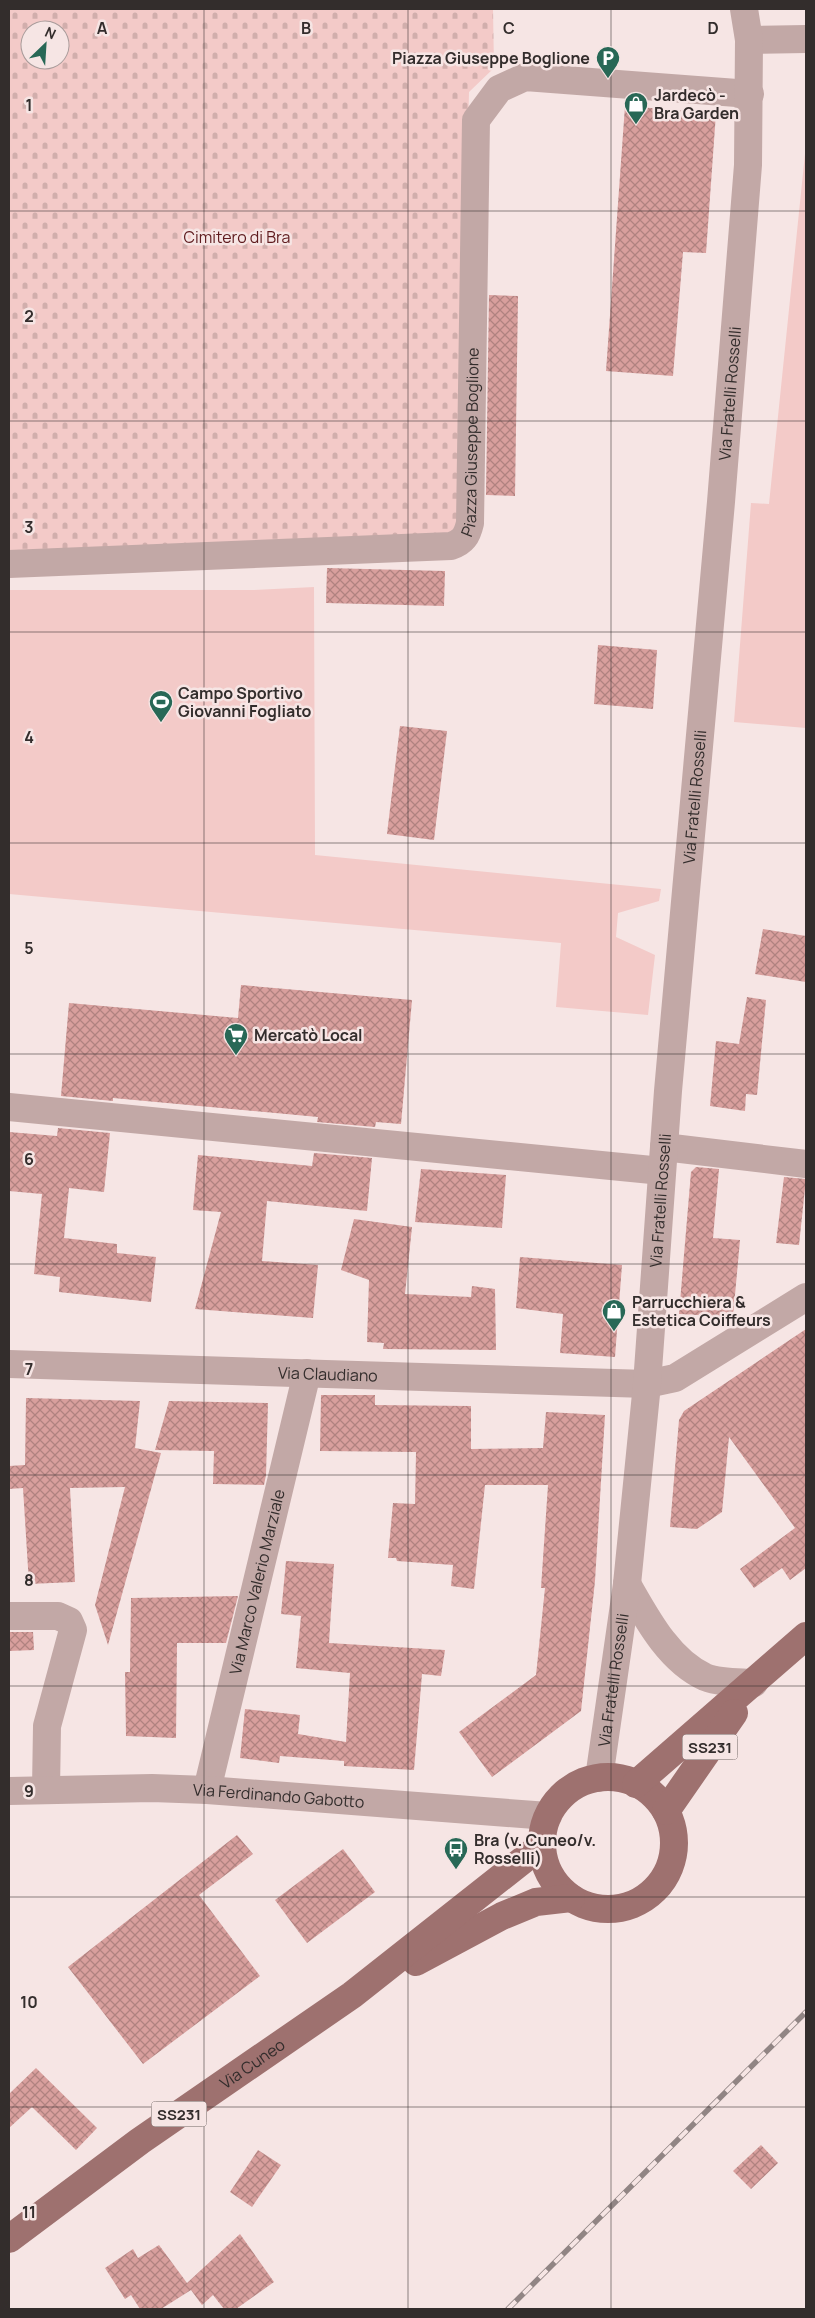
<svg xmlns="http://www.w3.org/2000/svg" width="815" height="2318" font-family="Manrope,sans-serif">
<defs>
<pattern id="cemetery-stones" width="16" height="16" patternUnits="userSpaceOnUse" patternTransform="scale(1.25)"><rect width="16" height="16" fill="#f3cac8"/><path d="M2 7V4a2 2 0 0 1 4 0v3zM10 15v-3a2 2 0 0 1 4 0v3z" fill="#d1aeac"/></pattern>
<pattern id="building-cross-hatch" width="8" height="8" patternUnits="userSpaceOnUse" patternTransform="scale(1.25)"><rect width="8" height="8" fill="#d89f9d"/><path d="M0 0l8 8M0 8l8-8" fill="none" stroke="#b08280"/></pattern>
</defs>
<rect width="100%" height="100%" fill="#f6e5e4"/>
<g fill="#f3cac8">
<path d="M806,144V728L734,722L751,503L769,504Z"/>
<path d="M314,587L315,855L661,889L659,901L618,913L616,937L655,955L648,1015L556,1007L561,943L9,894V590H254Z"/>
</g>
<path fill="url(#cemetery-stones)" fill-rule="evenodd" d="M9,9H493L494,68L469,92L458,533L9,551ZM30,30H60V60H30Z"/>
<g fill="url(#building-cross-hatch)">
<path d="M625,106L716,113L706,253L683,252L673,376L606,371Z"/>
<path d="M489,295L518,296L515,496L486,495Z"/>
<path d="M327,568L445,571L444,606L326,603Z"/>
<path d="M598,645L657,650L653,709L594,704Z"/>
<path d="M400,726L447,731L434,840L387,834Z"/>
<path d="M763,929L806,936V982L755,974Z"/>
<path d="M241,985L412,1000L401,1124L376,1122L375,1127L317,1122L318,1117L113,1098V1101L61,1096L69,1003L238,1018Z"/>
<path d="M747,997L766,1000L757,1095L746,1094L745,1111L710,1106L716,1041L739,1044Z"/>
<path d="M58,1128L110,1133L104,1192L69,1188L64,1238L117,1244V1253L156,1257L151,1302L59,1292L60,1277L34,1274L42,1194L9,1191V1132L57,1136Z"/>
<path d="M314,1153L372,1158L367,1211L267,1201L262,1261L318,1265L313,1318L195,1309L221,1212L193,1210L198,1155L312,1166Z"/>
<path d="M696,1167L719,1169L713,1238L740,1240L733,1317L679,1314L691,1172Z"/>
<path d="M421,1169L506,1175L502,1228L415,1222Z"/>
<path d="M784,1177L806,1179L799,1245L776,1243Z"/>
<path d="M354,1219L412,1227L405,1294L471,1297L472,1286L495,1289L496,1350L383,1349L384,1343L367,1342L369,1280L341,1270Z"/>
<path d="M520,1257L622,1265L615,1357L560,1353L563,1314L516,1308Z"/>
<path d="M806,1329V1568L790,1580L782,1568L754,1588L740,1569L795,1528L729,1437L722,1512L697,1529L670,1527L679,1420L684,1411Z"/>
<path d="M321,1395H375V1405L471,1406V1449L543,1448L546,1412L605,1415L595,1581L581,1711L492,1777L459,1732L536,1675L545,1588H541L548,1485H485L474,1589L451,1586L453,1565L397,1561L396,1558H388L393,1503L415,1504L416,1452L320,1451Z"/>
<path d="M26,1398L140,1401L135,1448L161,1453L108,1645L95,1605L125,1487L70,1488L75,1582L29,1584L23,1488L9,1489V1466L25,1465Z"/>
<path d="M169,1401L268,1403L266,1475L264,1485L213,1484L214,1451L155,1450Z"/>
<path d="M286,1561L334,1564L329,1643L445,1650L441,1676L422,1674L414,1770L344,1766V1761L280,1756L279,1763L240,1758L245,1709L300,1715L298,1734L346,1742L350,1673L296,1668L301,1616L281,1614Z"/>
<path d="M238,1596L226,1643H177L176,1738L126,1736L125,1672H130L131,1598Z"/>
<path d="M9,1632H33L34,1650L9,1651Z"/>
<path d="M237,1835L253,1854L199,1895L260,1976L143,2064L68,1967Z"/>
<path d="M343,1849L375,1892L307,1943L275,1900Z"/>
<path d="M36,2068L97,2128L76,2150L32,2107L9,2128V2094Z"/>
<path d="M761,2145L778,2163L751,2189L733,2171Z"/>
<path d="M258,2150L281,2165L252,2207L230,2192Z"/>
<path d="M240,2234L274,2282L236,2309H224L213,2295L202,2305L191,2290L161,2309H140L131,2295L125,2299L105,2268L133,2249L138,2258L159,2245L187,2283Z"/>
</g>
<g fill="none" stroke-linecap="round" stroke-linejoin="round">
<g stroke="#c2a8a6" stroke-width="28">
<path d="M749,40L806,39"/>
<path id="s1" d="M9,564L451,546C463,542 467,536 470,523L476,120L499,89L525,77L750,94"/>
<path d="M9,1107L662,1171"/>
<path d="M664,1147L806,1164"/>
<path id="s2" d="M9,1364L647,1384L675,1378L806,1297"/>
<path d="M627,1584C646,1617 668,1660 705,1677C720,1683 738,1682 754,1683"/>
<path d="M9,1616H58L69,1621L73,1630L47,1726L46,1790"/>
<path id="s3" d="M599,1778L627,1584L647,1384L668,1091L721,502L748,165L749,40L744,9"/>
<path id="s4" d="M207,1790L307,1373"/>
<path id="s5" d="M9,1791L152,1788L207,1790L548,1816"/>
</g>
<g stroke="#9e716f" stroke-width="28">
<circle cx="608" cy="1843" r="66"/>
<path d="M636,1784L806,1636"/>
<path d="M666,1811L734,1713"/>
<path d="M416,1962L502,1916L536,1902L571,1898"/>
<path id="s6" d="M9,2239L140,2141L352,1995L542,1845"/>
</g>
<g stroke="#918584" stroke-width="5.5">
<path id="rail" d="M508,2309L806,2012"/>
</g>
<use href="#rail" stroke="#f6e5e4" stroke-width="4" stroke-dasharray="11" stroke-linecap="butt"/>
</g>
<path fill="none" stroke="#332d2c" stroke-width="1" stroke-opacity="0.55" d="M204,9V2309M408,9V2309M611,9V2309M9,211H806M9,421H806M9,632H806M9,843H806M9,1054H806M9,1264H806M9,1475H806M9,1686H806M9,1897H806M9,2107H806"/>
<defs>
<g id="parking-pin" transform="scale(1.25)"><path d="M0 17L-7.5 6A9.5 9.5 0 1 1 7.5 6Z" fill="#286856" stroke="#f6e5e4"/><path d="M-3.5-5.5H1a3.5 3.5 0 0 1 0 7H-1V5.5H-3.5ZM-1-3.4V-.6H.8a1.4 1.4 0 0 0 0-2.8Z" fill="#fff"/></g>
<g id="shop-pin" transform="scale(1.25)"><path d="M0 17L-7.5 6A9.5 9.5 0 1 1 7.5 6Z" fill="#286856" stroke="#f6e5e4"/><path d="M-5-2.5h2.3a2.7 3.5 0 0 1 5.4 0H5L5.5 6h-11ZM-1.5-2.5h3a1.5 2.3 0 0 0-3 0Z" fill="#fff"/></g>
<g id="stadium-pin" transform="scale(1.25)"><path d="M0 17L-7.5 6A9.5 9.5 0 1 1 7.5 6Z" fill="#286856" stroke="#f6e5e4"/><path d="M0-5a6.5 5 0 1 0 0 10a6.5 5 0 1 0 0-10ZM-3.5-1.8h7v3.6h-7Z" fill="#fff"/></g>
<g id="supermarket-pin" transform="scale(1.25)"><path d="M0 17L-7.5 6A9.5 9.5 0 1 1 7.5 6Z" fill="#286856" stroke="#f6e5e4"/><path d="M-6-5.5h2.5l.6 2H6L4.5 2H-2.5L-4.4-4H-6ZM-1.5 3.2a1.3 1.3 0 1 0 .1 0ZM3 3.2a1.3 1.3 0 1 0 .1 0Z" fill="#fff"/></g>
<g id="bus-pin" transform="scale(1.25)"><path d="M0 17L-7.5 6A9.5 9.5 0 1 1 7.5 6Z" fill="#286856" stroke="#f6e5e4"/><path d="M-5-6H5V4H4V6H2V4H-2V6H-4V4H-5ZM-3.5-4V0h7V-4ZM-3.5 1.2v1.5H-2V1.2ZM2 1.2v1.5H3.5V1.2Z" fill="#fff"/></g>
</defs>
<g fill-rule="evenodd">
<use href="#parking-pin" x="608" y="58"/>
<use href="#shop-pin" x="636" y="104"/>
<use href="#stadium-pin" x="161" y="702"/>
<use href="#supermarket-pin" x="236" y="1035"/>
<use href="#shop-pin" x="614" y="1311"/>
<use href="#bus-pin" x="456" y="1849"/>
</g>
<g text-anchor="middle" dominant-baseline="central" stroke-width="5" stroke-linejoin="round" paint-order="stroke">
<g fill="#f6e5e4" stroke="#6e6463" stroke-width="1">
<rect x="682.5" y="1734.5" width="55" height="25" rx="4"/>
<rect x="151.5" y="2101.5" width="55" height="25" rx="4"/>
</g>
<g font-size="15" font-weight="bold" fill="#332d2c">
<text x="710" y="1747">SS231</text>
<text x="179" y="2114">SS231</text>
</g>
<g font-size="16" font-weight="bold" fill="#332d2c" stroke="#f6e5e4" text-anchor="start">
<text x="590" y="58" text-anchor="end">Piazza Giuseppe Boglione</text>
<text x="654" y="95">Jardecò -<tspan x="654" dy="18">Bra Garden</tspan></text>
<text x="178" y="693">Campo Sportivo<tspan x="178" dy="18">Giovanni Fogliato</tspan></text>
<text x="254" y="1035">Mercatò Local</text>
<text x="632" y="1302">Parrucchiera &amp;<tspan x="632" dy="18">Estetica Coiffeurs</tspan></text>
<text x="474" y="1840">Bra (v. Cuneo/v.<tspan x="474" dy="18">Rosselli)</tspan></text>
</g>
<g font-size="16" fill="#5f1b1e" stroke="#f6e5e4">
<text x="237" y="237">Cimitero di Bra</text>
</g>
<g font-size="16" fill="#332d2c" stroke="#f6e5e4">
<text stroke="none"><textPath href="#s3" startOffset="1391">Via Fratelli Rosselli</textPath></text>
<text stroke="none"><textPath href="#s1" startOffset="555">Piazza Giuseppe Boglione</textPath></text>
<text stroke="none"><textPath href="#s3" startOffset="986">Via Fratelli Rosselli</textPath></text>
<text stroke="none"><textPath href="#s3" startOffset="581">Via Fratelli Rosselli</textPath></text>
<text stroke="none"><textPath href="#s2" startOffset="319">Via Claudiano</textPath></text>
<text stroke="none"><textPath href="#s4" startOffset="214">Via Marco Valerio Marziale</textPath></text>
<text stroke="none"><textPath href="#s3" startOffset="99">Via Fratelli Rosselli</textPath></text>
<text stroke="none"><textPath href="#s5" startOffset="270">Via Ferdinando Gabotto</textPath></text>
<text stroke="none"><textPath href="#s6" startOffset="300">Via Cuneo</textPath></text>
</g>
</g>
<g font-size="16" text-anchor="middle" font-weight="bold" fill="#332d2c" stroke="#f6e5e4" stroke-width="5" stroke-linejoin="round" paint-order="stroke">
<text x="102" y="34">A</text>
<text x="306" y="34">B</text>
<text x="509" y="34">C</text>
<text x="713" y="34">D</text>
<text x="29" y="111">1</text>
<text x="29" y="322">2</text>
<text x="29" y="533">3</text>
<text x="29" y="743">4</text>
<text x="29" y="954">5</text>
<text x="29" y="1165">6</text>
<text x="29" y="1375">7</text>
<text x="29" y="1586">8</text>
<text x="29" y="1797">9</text>
<text x="29" y="2008">10</text>
<text x="29" y="2218">11</text>
</g>
<rect width="815" height="2318" fill="none" stroke="#332d2c" stroke-width="20"/>
<g transform="translate(45 45) rotate(25)"><circle r="24" fill="#f6e5e4" stroke="#a89b9a"/>
<path d="M0-4L9 19L0 12L-9 19Z" fill="#286856"/>
<text y="-8" font-size="14" font-weight="bold" text-anchor="middle" fill="#332d2c">N</text>
</g>
</svg>
